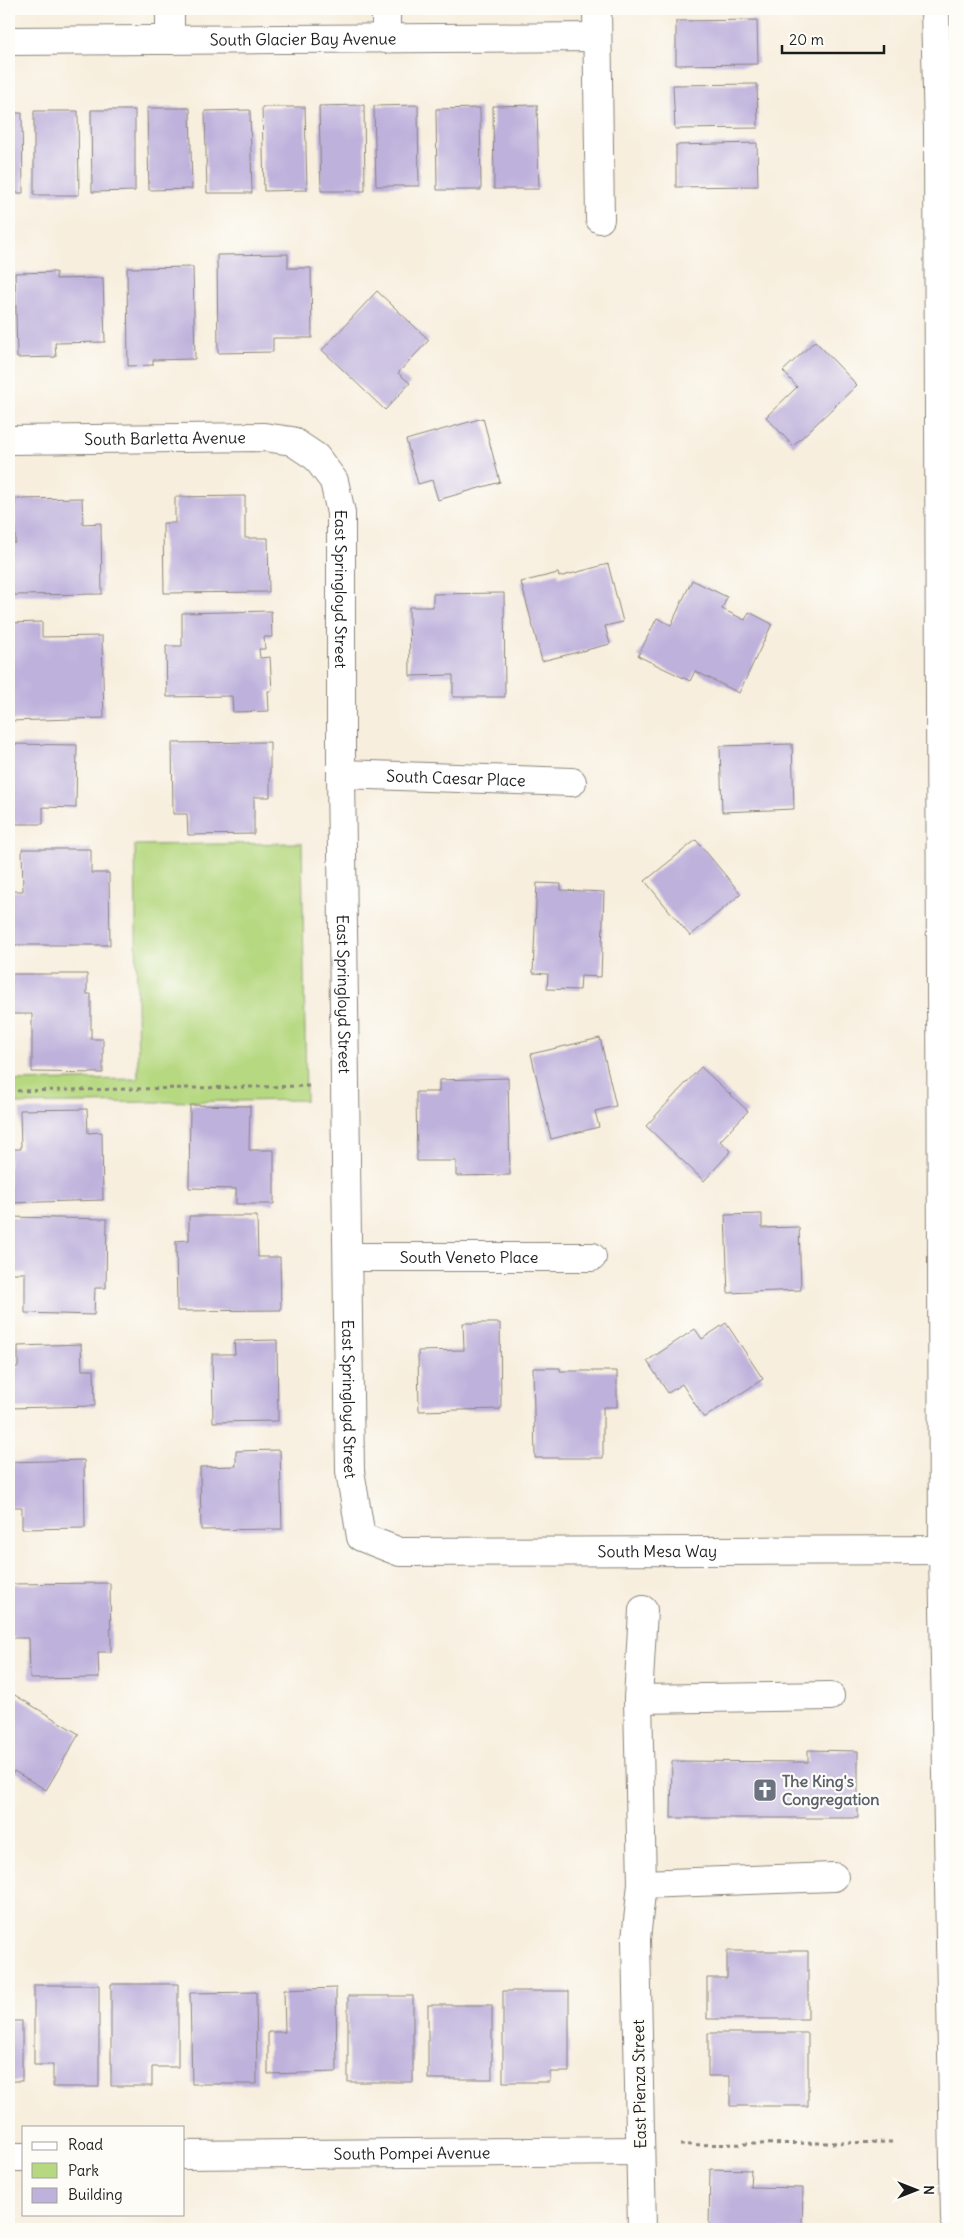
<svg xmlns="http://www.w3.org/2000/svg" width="964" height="2238" font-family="Delius,sans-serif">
<rect width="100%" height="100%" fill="#fdfcf7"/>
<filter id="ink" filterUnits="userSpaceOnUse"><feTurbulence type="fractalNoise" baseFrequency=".02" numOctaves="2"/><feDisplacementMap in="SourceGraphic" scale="10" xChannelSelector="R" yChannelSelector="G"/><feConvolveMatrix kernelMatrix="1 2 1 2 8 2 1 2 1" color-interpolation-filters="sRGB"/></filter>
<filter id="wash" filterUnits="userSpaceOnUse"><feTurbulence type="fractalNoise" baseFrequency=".0096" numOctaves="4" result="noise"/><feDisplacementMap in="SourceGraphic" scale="20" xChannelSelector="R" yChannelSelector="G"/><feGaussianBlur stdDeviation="1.12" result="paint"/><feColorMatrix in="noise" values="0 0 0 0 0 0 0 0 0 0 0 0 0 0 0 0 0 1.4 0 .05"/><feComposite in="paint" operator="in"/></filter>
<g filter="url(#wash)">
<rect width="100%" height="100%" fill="#f7eedd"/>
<path fill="#b6d880" stroke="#697a4e" d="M302,843L306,1100L9,1104V1081L138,1079L135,845Z"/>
<g id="blocks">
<g fill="#beb1dc">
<path d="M757,20L758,64L676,65V21Z"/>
<path d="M757,84L758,128L675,129L673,85Z"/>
<path d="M364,105L365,191H321L319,106Z"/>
<path d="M418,105L419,186H376L374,106Z"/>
<path d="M537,105L539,189H494L493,106Z"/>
<path d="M262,107H305L307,190L264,191Z"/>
<path d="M147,108H190L192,189L149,190Z"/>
<path d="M480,108L481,190H437L436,109Z"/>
<path d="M91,110H135V191L92,192Z"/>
<path d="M250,110L252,193H207L205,111Z"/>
<path d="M34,111H78L79,195H34Z"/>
<path d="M9,113H22L23,193H9Z"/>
<path d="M757,143L758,186L676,187V145Z"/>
<path d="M288,254V268H311L312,338H273V352L218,353L217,255Z"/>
<path d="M193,267L195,359L153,360V365L128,366L127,268Z"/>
<path d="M56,272V279L103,278L105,342L55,343L56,357L17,358L15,273Z"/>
<path d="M377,291L429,340L398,373L410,383L385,410L322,350Z"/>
<path d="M815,341L857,385L793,446L766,417L797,387L783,371Z"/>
<path d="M483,418L500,482L438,500L432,480L418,484L406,440Z"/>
<path d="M245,496V538H268L269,592L164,593L163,523H175V497Z"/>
<path d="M82,498L83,524L101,523L102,594L9,595V543H15V499Z"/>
<path d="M608,564L623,622L605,626L610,644L542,661L521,582L558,573L559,577Z"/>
<path d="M692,580L727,597L722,609L745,620L749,612L772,624L739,693L695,671L690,681L638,656L657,618L671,625Z"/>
<path d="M504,593L505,697H453V675L410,676L409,607H433V594Z"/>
<path d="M271,611L272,637H264L265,649H259L260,658L270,657L272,691H268L269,711L233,712L232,696L167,697L166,646H182V613Z"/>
<path d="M42,622V637L102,636L104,718L9,721V623Z"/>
<path d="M270,742V797H254V834L188,835L187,814H173L172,743Z"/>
<path d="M9,744L77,745L76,808L43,807V824H9Z"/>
<path d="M792,744L794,809L722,812L720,746Z"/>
<path d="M696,840L741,894L690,936L645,881Z"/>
<path d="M22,849H91V873H109L110,945H9V891H23Z"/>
<path d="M537,883L561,884V890L604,892L601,977L581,976L580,990L547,989L548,974L533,973Z"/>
<path d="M9,974H87V994H91V1039H103V1073L32,1072V1014H9Z"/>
<path d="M600,1038L616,1106L595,1111L599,1127L551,1139L531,1054Z"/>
<path d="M701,1067L748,1111L720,1141L731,1151L704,1181L646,1126Z"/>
<path d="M508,1078L510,1175L456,1176V1161H417L416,1092H439V1080Z"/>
<path d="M190,1105L250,1106L249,1150H274V1204H236V1189L189,1188Z"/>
<path d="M87,1109L88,1133L102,1132L103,1200L9,1203V1149H21L20,1110Z"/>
<path d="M762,1214V1228L799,1227L801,1290L728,1293L725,1215Z"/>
<path d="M189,1216H257L258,1257H280L281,1310L177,1311L176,1241L189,1240Z"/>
<path d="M9,1217L107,1219L106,1288H95L94,1315L25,1313V1273H9Z"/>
<path d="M463,1323H500L501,1409L419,1411L418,1351L464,1350Z"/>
<path d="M726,1323L763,1379L704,1418L682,1384L668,1393L647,1361L695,1329L702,1339Z"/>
<path d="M277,1340L278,1421L213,1422L212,1354H235L234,1341Z"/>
<path d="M81,1344L82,1370H94L95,1406L9,1408V1368L18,1367V1346Z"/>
<path d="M533,1368H560V1371H617V1407H603V1458H535Z"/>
<path d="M280,1450L282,1529L201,1530L200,1467L236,1466V1451Z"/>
<path d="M84,1460L85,1528L22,1529V1507H9V1462Z"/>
<path d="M110,1583L111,1652H98L99,1678L30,1679L29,1638H9V1584Z"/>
<path d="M13,1694L79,1734L46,1790L14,1771L9,1780V1700Z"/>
<path d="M808,1750L858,1751V1818H671L672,1761L808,1762Z"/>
<path d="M727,1951H808V2019H707V1978H727Z"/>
<path d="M111,1984H178V2067H152V2086H111Z"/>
<path d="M34,1985H99V2087H53V2065H34Z"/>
<path d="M336,1988L337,2072L268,2074V2032H285L284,1990Z"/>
<path d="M503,1991H569V2072H550V2082H503Z"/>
<path d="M256,1992L257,2084H192L190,1993Z"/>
<rect x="348" y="1996" width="65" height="86"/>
<rect x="428" y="2005" width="64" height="74"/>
<rect x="9" y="2021" width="13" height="60"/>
<path d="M708,2033H808V2106H730V2076H708Z"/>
<path d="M710,2169L751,2170L750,2187L803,2188L802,2229H709Z"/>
</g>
</g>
</g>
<g filter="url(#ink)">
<use href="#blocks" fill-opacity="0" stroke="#8a857c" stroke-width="1"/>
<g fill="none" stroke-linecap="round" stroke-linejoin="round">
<g stroke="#8a857c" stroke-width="30">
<g id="minor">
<path d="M170,9V40"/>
<path d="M386,9V39"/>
<path d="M597,9L600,219"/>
<path id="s1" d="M9,41L597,37"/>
<path d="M938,131H955"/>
<path id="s2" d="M9,440L264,437L292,441L316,457L334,481L341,513V774L350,1471L361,1537L400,1552L955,1550"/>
<path id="s3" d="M341,774L572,782"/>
<path id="s4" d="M348,1257H592"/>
<path d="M638,1699L830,1696"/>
<path d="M642,1884L834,1877"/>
<path id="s5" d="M184,2155L640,2151"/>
<path d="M9,2157H24"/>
<path d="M642,2229L636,1939L642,1884L638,1699L643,1610"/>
</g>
</g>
<g stroke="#8a857c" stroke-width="30">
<path id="major" d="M935,9L938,131L943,1551L955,2219"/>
</g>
<g stroke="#8a857c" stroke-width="3" stroke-dasharray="4 4" stroke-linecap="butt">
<path d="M9,1091L311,1086"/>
<path d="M680,2145L896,2142"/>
</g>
<use href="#minor" stroke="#fff" stroke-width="28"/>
<use href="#major" stroke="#fff" stroke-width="28"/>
</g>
</g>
<defs>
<g id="church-square" transform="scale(1.25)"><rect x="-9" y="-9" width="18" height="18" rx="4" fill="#6b7280" stroke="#fdfcf7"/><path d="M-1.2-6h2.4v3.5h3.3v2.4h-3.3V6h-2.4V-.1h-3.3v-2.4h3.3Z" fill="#fff"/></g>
</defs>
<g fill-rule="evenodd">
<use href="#church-square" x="765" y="1790"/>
</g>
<g text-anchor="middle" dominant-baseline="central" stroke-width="4.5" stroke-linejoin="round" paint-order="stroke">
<g font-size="16" fill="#1c1c1c" stroke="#fdfcf7">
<text stroke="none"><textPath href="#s1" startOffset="294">South Glacier Bay Avenue</textPath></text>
<text stroke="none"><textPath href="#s2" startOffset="156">South Barletta Avenue</textPath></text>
<text stroke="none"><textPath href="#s2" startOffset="451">East Springloyd Street</textPath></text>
<text stroke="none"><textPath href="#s3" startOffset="115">South Caesar Place</textPath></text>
<text stroke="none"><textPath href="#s2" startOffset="856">East Springloyd Street</textPath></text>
<text stroke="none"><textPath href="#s4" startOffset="121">South Veneto Place</textPath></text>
<text stroke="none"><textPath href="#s2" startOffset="1261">East Springloyd Street</textPath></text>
<text stroke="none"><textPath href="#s2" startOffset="1699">South Mesa Way</textPath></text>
<text transform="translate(639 2084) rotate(-91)">East Pienza Street</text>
<text stroke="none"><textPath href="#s5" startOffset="228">South Pompei Avenue</textPath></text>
</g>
<g font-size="16" font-weight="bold" fill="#5b616d" stroke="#fdfcf7" text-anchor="start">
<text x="782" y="1781">The King's<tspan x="782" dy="18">Congregation</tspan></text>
</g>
</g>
<rect width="964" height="2238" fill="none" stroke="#fdfcf7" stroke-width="30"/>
<rect x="22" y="2126" width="162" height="90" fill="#fdfcf7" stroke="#a3a29f"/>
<rect x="32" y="2142" width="25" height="8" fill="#ffffff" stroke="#a3a29f"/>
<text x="68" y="2150" font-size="15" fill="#1c1c1c">Road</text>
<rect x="32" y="2163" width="25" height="15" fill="#b6d880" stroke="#a3a29f"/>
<text x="68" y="2176" font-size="15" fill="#1c1c1c">Park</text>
<rect x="32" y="2188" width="25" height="15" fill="#beb1dc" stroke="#a3a29f"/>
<text x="68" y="2200" font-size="15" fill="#1c1c1c">Building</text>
<g transform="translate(916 2190) rotate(90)" stroke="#fdfcf7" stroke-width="4" paint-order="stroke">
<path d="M0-4L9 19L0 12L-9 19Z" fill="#1c1c1c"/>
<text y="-8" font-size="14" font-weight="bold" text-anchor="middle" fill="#1c1c1c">N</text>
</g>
<path d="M782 45v8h102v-8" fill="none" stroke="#1c1c1c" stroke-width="2.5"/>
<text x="789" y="45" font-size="15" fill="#1c1c1c" stroke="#fdfcf7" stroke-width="4" paint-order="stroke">20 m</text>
</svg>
